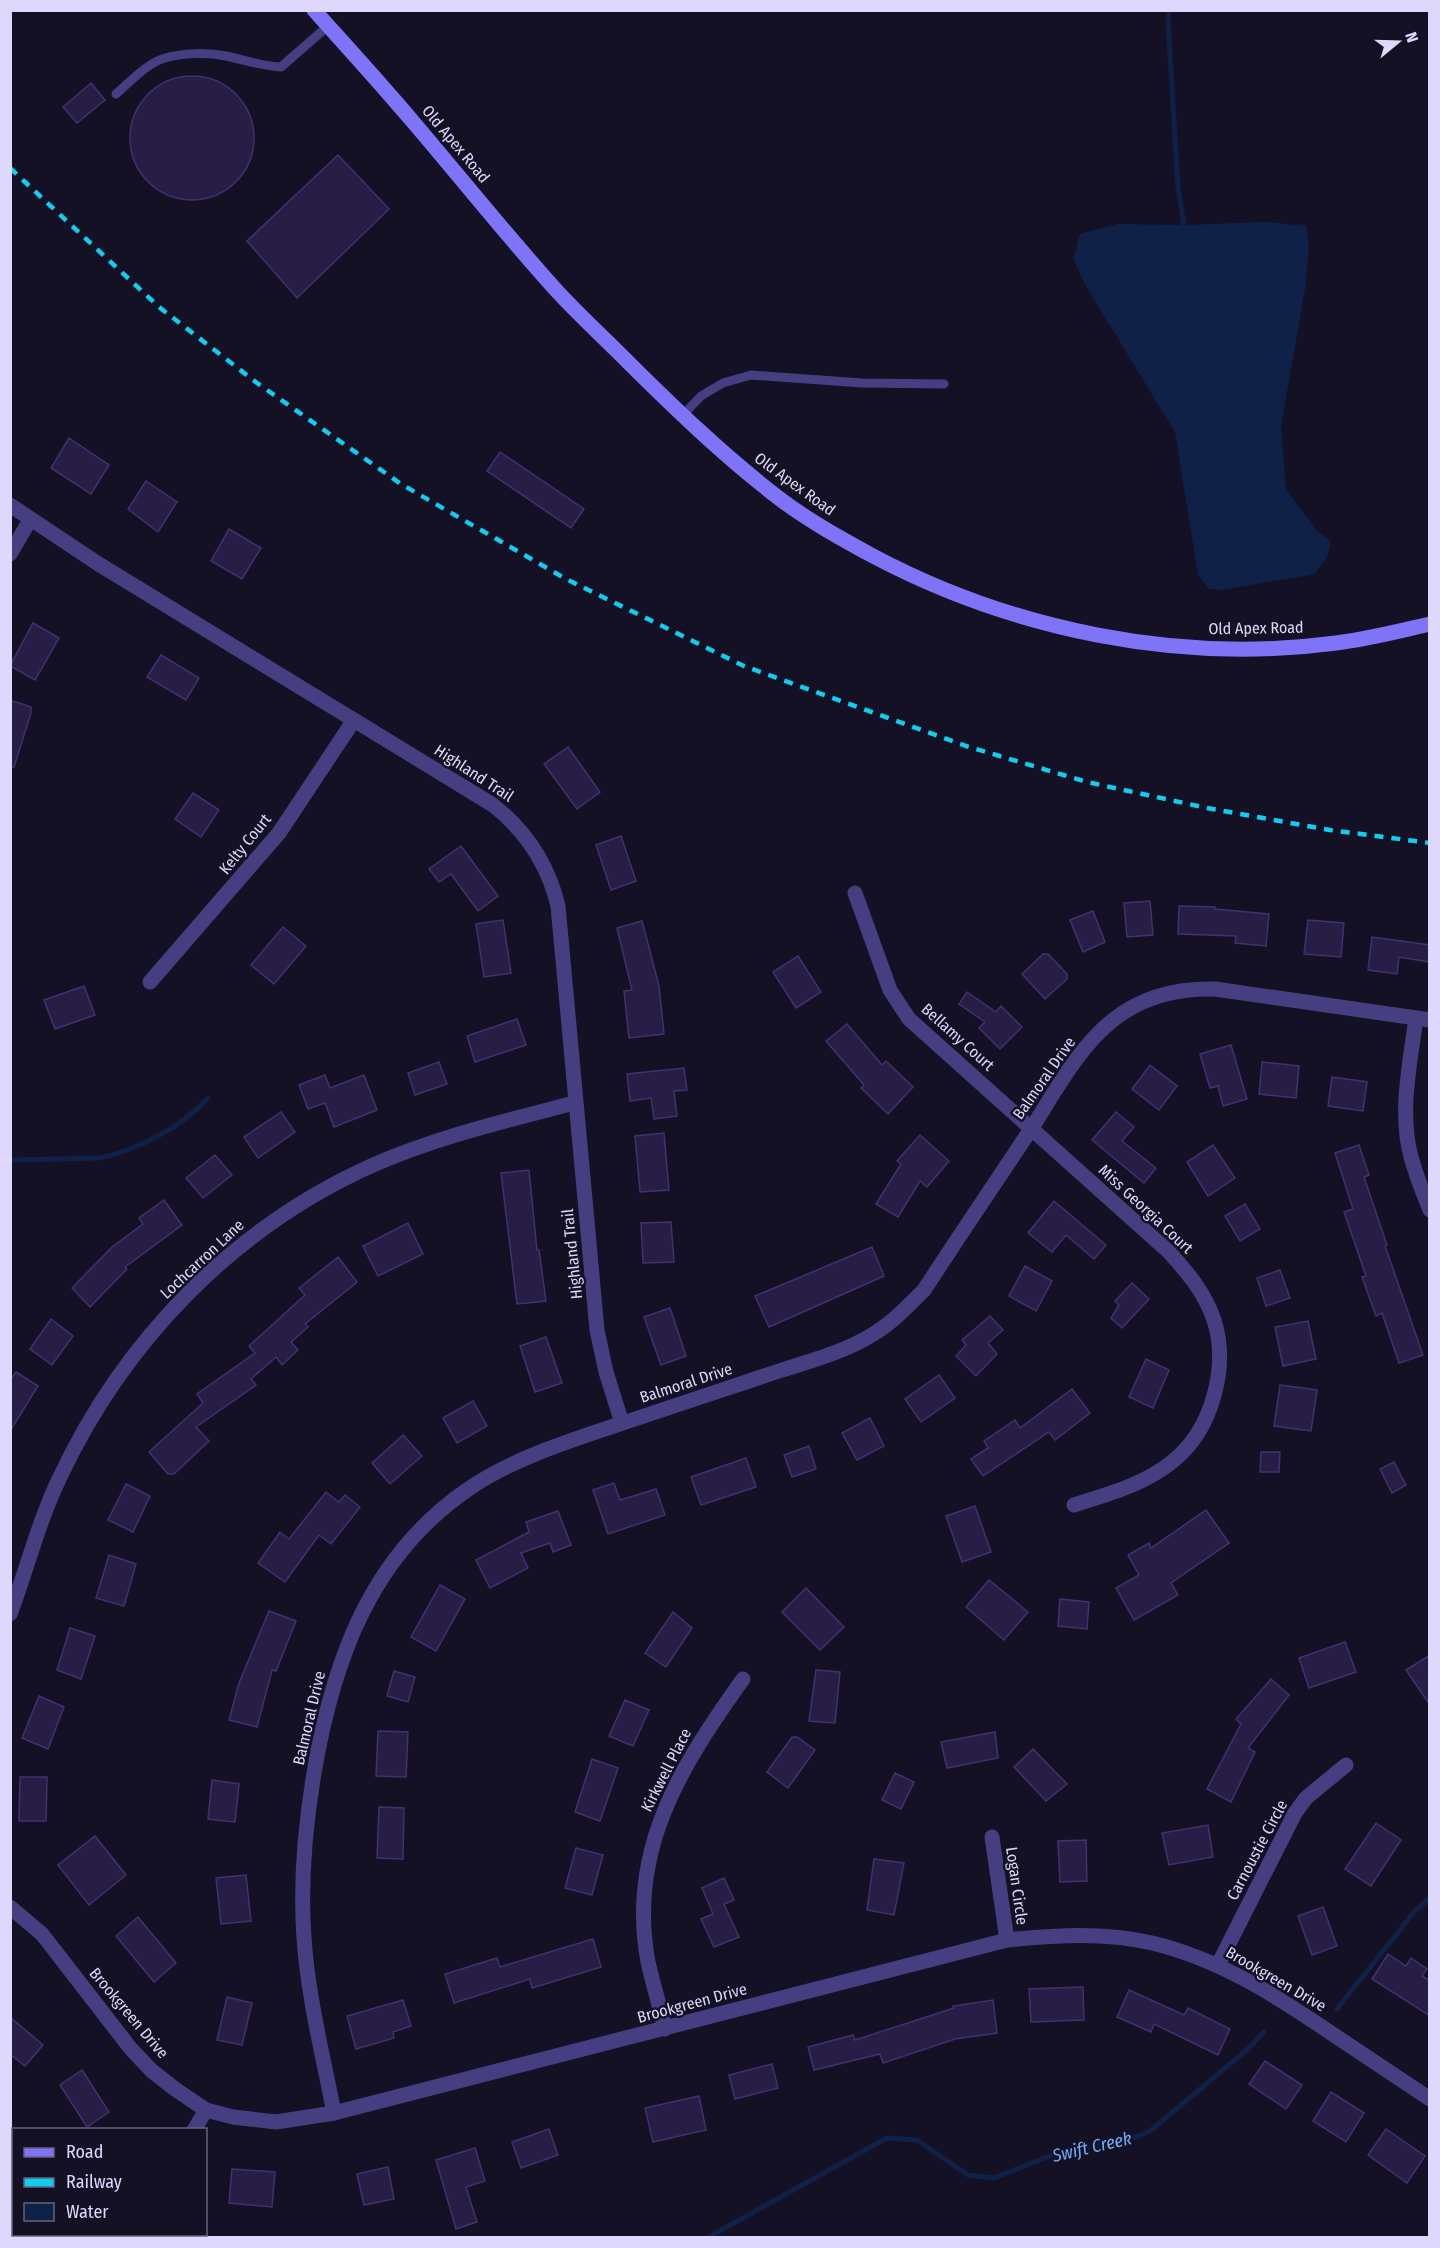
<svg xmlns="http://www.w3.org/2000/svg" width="1440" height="2248" font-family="'Fira Sans Condensed',sans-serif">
<rect width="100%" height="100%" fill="#151125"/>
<path fill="#0f2146" d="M1267,222L1306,226L1309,248L1305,289L1281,426L1286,489L1316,530L1331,541L1328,555L1315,574L1222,590L1209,589L1198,575L1175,432L1087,288L1073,259L1080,234L1117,224L1184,225Z"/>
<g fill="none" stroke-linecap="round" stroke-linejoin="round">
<g stroke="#0f2146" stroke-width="5">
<path d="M1169,10L1168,20L1178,188L1184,225"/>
<path d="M10,1160L100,1158C140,1149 180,1128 208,1098"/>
<path d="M1337,2009L1414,1912L1430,1898"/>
<path d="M707,2238L887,2138L917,2140L968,2175L994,2178L1062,2151L1124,2142L1150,2131L1248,2049L1264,2032"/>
</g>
</g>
<g fill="#281e45" stroke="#413170" stroke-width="1.5">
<circle cx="192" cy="138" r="62"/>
<path d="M91,83L105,100L77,123L63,107Z"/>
<path d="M338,155L389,209L297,298L247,241Z"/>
<path d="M69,438L109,465L91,494L51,468Z"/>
<path d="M500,452L584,509L571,528L487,471Z"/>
<path d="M146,481L177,502L158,532L128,509Z"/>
<path d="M229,529L261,548L242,579L211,561Z"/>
<path d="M33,623L59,638L35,680L10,666Z"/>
<path d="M161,655L199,678L186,700L147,677Z"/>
<path d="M10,700L31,707V713L14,767L10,766Z"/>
<path d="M568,747L600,792L577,809L544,764Z"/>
<path d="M193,793L219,810L201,837L175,819Z"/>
<path d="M621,836L636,881L611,890L596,845Z"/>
<path d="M461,846L498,896L478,911L451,874L439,882L429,869Z"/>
<path d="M1150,901L1153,935L1127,937L1124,903Z"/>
<path d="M1179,906L1215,907V909L1269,914L1266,946L1235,943L1236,936L1178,934Z"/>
<path d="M1093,911L1105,942L1083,952L1070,920Z"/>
<path d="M503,920L511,973L484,977L476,924Z"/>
<path d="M1308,920L1344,923L1341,957L1304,954Z"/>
<path d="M642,921L659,986L664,1034L629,1038L624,991L632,990L617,928Z"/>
<path d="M283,927L306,946L274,984L251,965Z"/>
<path d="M1372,937L1430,945V962L1399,957L1397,974L1368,970Z"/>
<path d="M1043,954H1048L1067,974V979L1045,999L1022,974Z"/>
<path d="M798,956L821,992L796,1008L773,972Z"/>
<path d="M84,986L95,1015L55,1029L44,1000Z"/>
<path d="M967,992L996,1012L1001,1006L1022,1027L1000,1049L979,1028L985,1022L959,1004Z"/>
<path d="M517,1019L526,1045L475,1062L467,1036Z"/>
<path d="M847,1024L882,1065L886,1061L913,1087L888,1114L861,1088L864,1085L826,1041Z"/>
<path d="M1231,1045L1247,1099L1223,1106L1218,1086L1210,1088L1200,1054Z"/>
<path d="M439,1062L447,1084L415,1095L408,1073Z"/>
<path d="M1262,1062L1299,1066L1296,1098L1259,1094Z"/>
<path d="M1150,1065L1177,1086L1159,1110L1132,1089Z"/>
<path d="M684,1068L687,1090L674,1091L677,1116L654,1119L651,1098L630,1101L627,1074Z"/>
<path d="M325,1075L330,1088L364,1075L377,1110L334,1127L325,1103L308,1109L299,1085Z"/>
<path d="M1332,1077L1367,1082L1363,1111L1328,1106Z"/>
<path d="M281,1112L295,1132L258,1158L244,1137Z"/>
<path d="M1116,1112L1134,1127L1122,1141L1156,1168L1144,1183L1092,1140Z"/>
<path d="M664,1133L669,1190L640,1192L635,1136Z"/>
<path d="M920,1135L949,1161L927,1187L920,1181L898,1217L876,1204L901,1164L897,1161Z"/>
<path d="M1213,1145L1235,1178L1208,1196L1187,1162Z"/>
<path d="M1359,1145L1369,1175L1364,1177L1387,1245L1385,1246L1423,1355L1399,1363L1382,1313L1376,1316L1362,1277L1366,1276L1344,1212L1353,1209L1335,1153Z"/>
<path d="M215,1155L232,1175L203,1198L186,1178Z"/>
<path d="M529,1170L537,1250H539L546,1301L517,1304L501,1173Z"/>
<path d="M164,1200L182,1225L125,1267L127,1269L90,1307L72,1288L112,1247L143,1224L139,1218Z"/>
<path d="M1054,1201L1106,1245L1094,1259L1066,1235L1052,1252L1028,1233Z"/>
<path d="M1245,1204L1260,1229L1240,1241L1225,1216Z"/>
<path d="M671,1222L674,1262L643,1263L641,1223Z"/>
<path d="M408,1223L423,1254L378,1276L363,1246Z"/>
<path d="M872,1247L884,1276L769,1327L755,1296Z"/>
<path d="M338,1257L357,1282L305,1324L308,1327L291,1342L298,1350L282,1365L276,1357L251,1379L256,1385L196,1427L209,1441L174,1474H168L149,1452L203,1403L197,1394L255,1353L249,1346L305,1295L299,1288Z"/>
<path d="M1025,1266L1052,1281L1036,1311L1009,1296Z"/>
<path d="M1280,1270L1290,1298L1266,1306L1257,1278Z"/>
<path d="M1132,1283L1149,1299L1122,1328L1111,1318L1119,1305L1115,1301Z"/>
<path d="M670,1308L686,1356L661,1365L644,1317Z"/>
<path d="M990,1316L1003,1330L988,1343L997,1354L976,1376L956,1356L966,1345L962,1340Z"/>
<path d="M51,1319L73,1336L52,1365L30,1349Z"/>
<path d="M1308,1321L1316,1359L1283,1366L1275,1327Z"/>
<path d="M546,1337L562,1383L535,1392L520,1346Z"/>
<path d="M1146,1359L1169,1370L1153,1408L1129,1397Z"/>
<path d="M16,1372L38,1386L10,1431V1380Z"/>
<path d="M939,1375L955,1398L921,1422L905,1399Z"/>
<path d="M1280,1385L1317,1390L1311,1431L1274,1426Z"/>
<path d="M1072,1389L1090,1413L1055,1440L1049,1432L983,1476L971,1459L988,1448L984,1441L1015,1420L1020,1428Z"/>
<path d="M473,1401L487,1426L457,1443L443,1418Z"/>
<path d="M870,1418L884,1446L857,1460L842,1433Z"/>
<path d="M403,1435L422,1456L390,1484L372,1463Z"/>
<path d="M809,1446L816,1469L792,1477L784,1455Z"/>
<path d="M1261,1452H1280L1279,1472H1260Z"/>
<path d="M746,1458L756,1487L701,1505L691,1477Z"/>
<path d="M1394,1462L1406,1485L1392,1493L1380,1469Z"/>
<path d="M614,1483L620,1500L656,1489L665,1515L608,1534L593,1490Z"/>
<path d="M126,1484L150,1496L133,1532L108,1520Z"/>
<path d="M326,1492L339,1502L345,1495L360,1507L331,1544L319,1535L285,1582L258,1563L280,1532L289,1539Z"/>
<path d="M975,1506L991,1552L962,1562L946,1516Z"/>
<path d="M1206,1510L1229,1543L1171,1583L1178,1595L1134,1620L1116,1588L1139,1575L1128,1555L1149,1543L1151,1548Z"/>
<path d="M558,1511L571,1545L553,1552L550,1543L521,1553L528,1568L490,1588L476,1560L529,1532L526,1522Z"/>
<path d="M109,1555L136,1564L124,1606L96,1598Z"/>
<path d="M989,1580L1028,1612L1004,1640L966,1607Z"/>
<path d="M440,1585L465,1599L436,1651L411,1637Z"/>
<path d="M806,1588L844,1627L820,1650L782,1612Z"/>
<path d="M1060,1599L1089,1602L1087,1629L1058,1626Z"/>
<path d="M269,1611L296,1621L276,1671L272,1670L257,1727L229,1720L239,1683Z"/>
<path d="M673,1612L692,1628L666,1667L645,1653Z"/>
<path d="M70,1628L95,1636L81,1679L57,1670Z"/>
<path d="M1345,1642L1356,1672L1309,1688L1299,1658Z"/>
<path d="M1430,1655V1705L1406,1670Z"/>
<path d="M816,1670L840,1672L835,1723L809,1721Z"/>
<path d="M394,1671L415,1677L408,1702L387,1696Z"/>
<path d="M1271,1679L1289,1695L1248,1748L1255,1752L1231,1802L1207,1789L1241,1724L1236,1719Z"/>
<path d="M39,1696L64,1707L48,1749L22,1738Z"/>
<path d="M625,1700L649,1710L633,1746L609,1736Z"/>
<path d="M378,1731L408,1732L406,1777L376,1776Z"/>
<path d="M995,1732L998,1758L947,1768L941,1742Z"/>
<path d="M792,1737H797L815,1750L788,1788L767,1772Z"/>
<path d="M1033,1749L1067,1784L1046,1801L1014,1767Z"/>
<path d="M592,1759L618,1768L600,1821L575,1812Z"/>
<path d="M895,1773L914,1782L901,1809L882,1800Z"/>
<path d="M20,1777H47L46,1821H19Z"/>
<path d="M212,1780L239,1784L235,1822L208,1819Z"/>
<path d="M379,1807L404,1808L403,1859L377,1858Z"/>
<path d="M1376,1823L1401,1840L1371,1886L1345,1869Z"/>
<path d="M1208,1825L1213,1857L1169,1865L1162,1833Z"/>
<path d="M95,1836L126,1875L89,1905L58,1865Z"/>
<path d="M1086,1840L1087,1881L1060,1882L1058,1841Z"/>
<path d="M576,1848L603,1855L592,1895L565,1888Z"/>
<path d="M874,1859L904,1863L894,1915L867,1910Z"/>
<path d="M246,1875L251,1921L221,1924L216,1878Z"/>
<path d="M724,1878L734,1900L724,1904L739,1937L714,1947L701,1919L713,1914L702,1888Z"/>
<path d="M1323,1907L1337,1946L1312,1955L1298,1916Z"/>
<path d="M138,1917L176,1963L154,1982L116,1936Z"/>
<path d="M593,1939L601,1967L532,1988L530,1979L454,2003L445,1974L497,1958L500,1967Z"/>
<path d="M1388,1954L1406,1966L1411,1958L1427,1969L1422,1976L1430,1981V2016L1372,1979Z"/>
<path d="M1083,1987L1084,2020L1031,2022L1029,1989Z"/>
<path d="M1129,1990L1184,2015L1188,2008L1230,2029L1218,2055L1154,2024L1151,2032L1117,2017Z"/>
<path d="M227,1997L252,2003L242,2045L217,2040Z"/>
<path d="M403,2000L411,2026L393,2032L394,2038L356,2049L347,2016Z"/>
<path d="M993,2000L997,2033L955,2039L883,2063L880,2054L814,2070L808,2047L853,2035L855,2040L954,2008L953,2006Z"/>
<path d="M10,2017L43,2045L25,2066L10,2054Z"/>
<path d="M1265,2061L1302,2085L1286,2109L1249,2084Z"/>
<path d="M772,2064L778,2088L735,2099L729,2075Z"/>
<path d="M82,2070L109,2112L87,2127L60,2085Z"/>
<path d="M1331,2092L1364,2113L1346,2142L1313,2121Z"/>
<path d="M699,2096L706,2130L653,2142L645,2108Z"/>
<path d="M549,2129L558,2155L521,2168L512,2142Z"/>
<path d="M1386,2129L1425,2156L1407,2183L1368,2155Z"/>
<path d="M475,2148L485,2181L466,2187L477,2222L456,2229L436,2160Z"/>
<path d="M388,2167L394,2199L364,2205L357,2174Z"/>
<path d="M232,2169L275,2172L272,2207L229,2203Z"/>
</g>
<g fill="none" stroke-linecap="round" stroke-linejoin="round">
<g stroke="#453f82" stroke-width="9">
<path d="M116,94C130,82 147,63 165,58C183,53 207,52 226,56C245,60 261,66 281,67L328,26"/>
<path d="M682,416L701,396L723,383L751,375L862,383L944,384"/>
</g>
<g stroke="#453f82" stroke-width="15">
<path d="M10,505L97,563L493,805C527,832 548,864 558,906L597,1330L606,1372L622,1423"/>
<path d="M10,554L30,520"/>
<path d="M855,893L890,990L909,1019L1169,1252C1188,1273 1205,1293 1214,1320C1229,1367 1212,1430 1173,1461C1144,1485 1108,1494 1074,1505"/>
<path d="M150,982L279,833L354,720"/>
<path d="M1416,1018C1410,1064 1399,1112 1411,1157C1416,1175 1423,1193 1430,1210"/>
<path d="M10,1614C27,1569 39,1520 60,1477C124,1341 233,1228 371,1166C436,1137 506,1121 574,1103"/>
<path d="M992,1837L1007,1940"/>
<path d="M10,1907L42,1934L131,2049L152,2071L175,2089L206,2110L233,2117L276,2122L334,2113L1007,1940C1055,1935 1105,1932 1152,1943C1219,1959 1275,1995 1331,2033C1364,2055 1397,2077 1430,2099"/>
<path d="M1218,1965L1295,1813L1306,1798L1346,1765"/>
<path d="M665,2029C660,2007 653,1984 648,1962C627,1850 681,1766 743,1679"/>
<path d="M334,2113C323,2056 308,1997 304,1938C300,1883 305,1827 314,1773C333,1661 370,1557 467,1490C515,1456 585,1436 641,1417C688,1401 735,1386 782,1370C814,1360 847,1351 875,1333C894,1321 909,1305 924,1290C960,1235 997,1180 1033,1126C1056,1090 1079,1047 1113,1020C1143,996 1178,988 1215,989L1430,1020"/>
<path d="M194,2130L206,2110"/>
</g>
<path stroke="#7f74f7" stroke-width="15" d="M314,10C348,48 382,85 414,123C461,178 507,236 556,290C577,313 601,335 623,357C673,407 724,456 780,499C809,521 842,539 873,556C1013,630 1178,664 1336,643C1368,639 1399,631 1430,624"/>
<path stroke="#10cef1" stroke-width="4.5" stroke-dasharray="9 8" stroke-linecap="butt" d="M10,168L159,307L257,383L401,484L566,579L744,666L966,746L1087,782L1207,808L1330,830L1430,843"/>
</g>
<g text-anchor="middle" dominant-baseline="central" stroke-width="5" stroke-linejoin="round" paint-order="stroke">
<g font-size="16" fill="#ded8fd" stroke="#151125">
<text transform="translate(456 144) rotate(50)">Old Apex Road</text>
<text transform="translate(795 484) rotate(36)">Old Apex Road</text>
<text transform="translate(1256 628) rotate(-1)">Old Apex Road</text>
<text transform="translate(474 773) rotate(33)">Highland Trail</text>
<text transform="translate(245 844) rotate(-51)">Kelty Court</text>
<text transform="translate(958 1037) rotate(42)">Bellamy Court</text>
<text transform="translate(1044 1078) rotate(-55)">Balmoral Drive</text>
<text transform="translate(1146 1209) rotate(43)">Miss Georgia Court</text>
<text transform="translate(572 1254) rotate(-96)">Highland Trail</text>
<text transform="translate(202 1259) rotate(-43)">Lochcarron Lane</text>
<text transform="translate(686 1383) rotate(-18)">Balmoral Drive</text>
<text transform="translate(309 1718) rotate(-77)">Balmoral Drive</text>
<text transform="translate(666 1770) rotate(-63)">Kirkwell Place</text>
<text transform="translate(1257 1850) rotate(-62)">Carnoustie Circle</text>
<text transform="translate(1017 1886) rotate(82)">Logan Circle</text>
<text transform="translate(1276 1979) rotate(30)">Brookgreen Drive</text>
<text transform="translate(692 2003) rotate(-15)">Brookgreen Drive</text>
<text transform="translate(129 2013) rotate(50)">Brookgreen Drive</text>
</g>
<g font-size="18" font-style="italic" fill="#6caff6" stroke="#151125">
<text transform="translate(1092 2147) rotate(-13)">Swift Creek</text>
</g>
</g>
<rect width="1440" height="2248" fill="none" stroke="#ded8fd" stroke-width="24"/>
<rect x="12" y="2128" width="195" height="108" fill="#151125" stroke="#65617b" stroke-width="1.5"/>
<rect x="24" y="2148" width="30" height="9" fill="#7f74f7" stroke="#65617b" stroke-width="1.5"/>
<text x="66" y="2158" font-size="18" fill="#ded8fd">Road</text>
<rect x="24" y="2178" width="30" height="9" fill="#10cef1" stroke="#65617b" stroke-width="1.5"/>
<text x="66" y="2188" font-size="18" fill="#ded8fd">Railway</text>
<rect x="24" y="2203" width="30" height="18" fill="#0f2146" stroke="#65617b" stroke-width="1.5"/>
<text x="66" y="2218" font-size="18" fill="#ded8fd">Water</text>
<g transform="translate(1398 42) rotate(71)" stroke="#151125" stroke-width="4.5" paint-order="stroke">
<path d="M0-4.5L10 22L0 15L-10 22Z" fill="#ded8fd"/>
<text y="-9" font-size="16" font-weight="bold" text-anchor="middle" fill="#ded8fd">N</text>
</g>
</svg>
